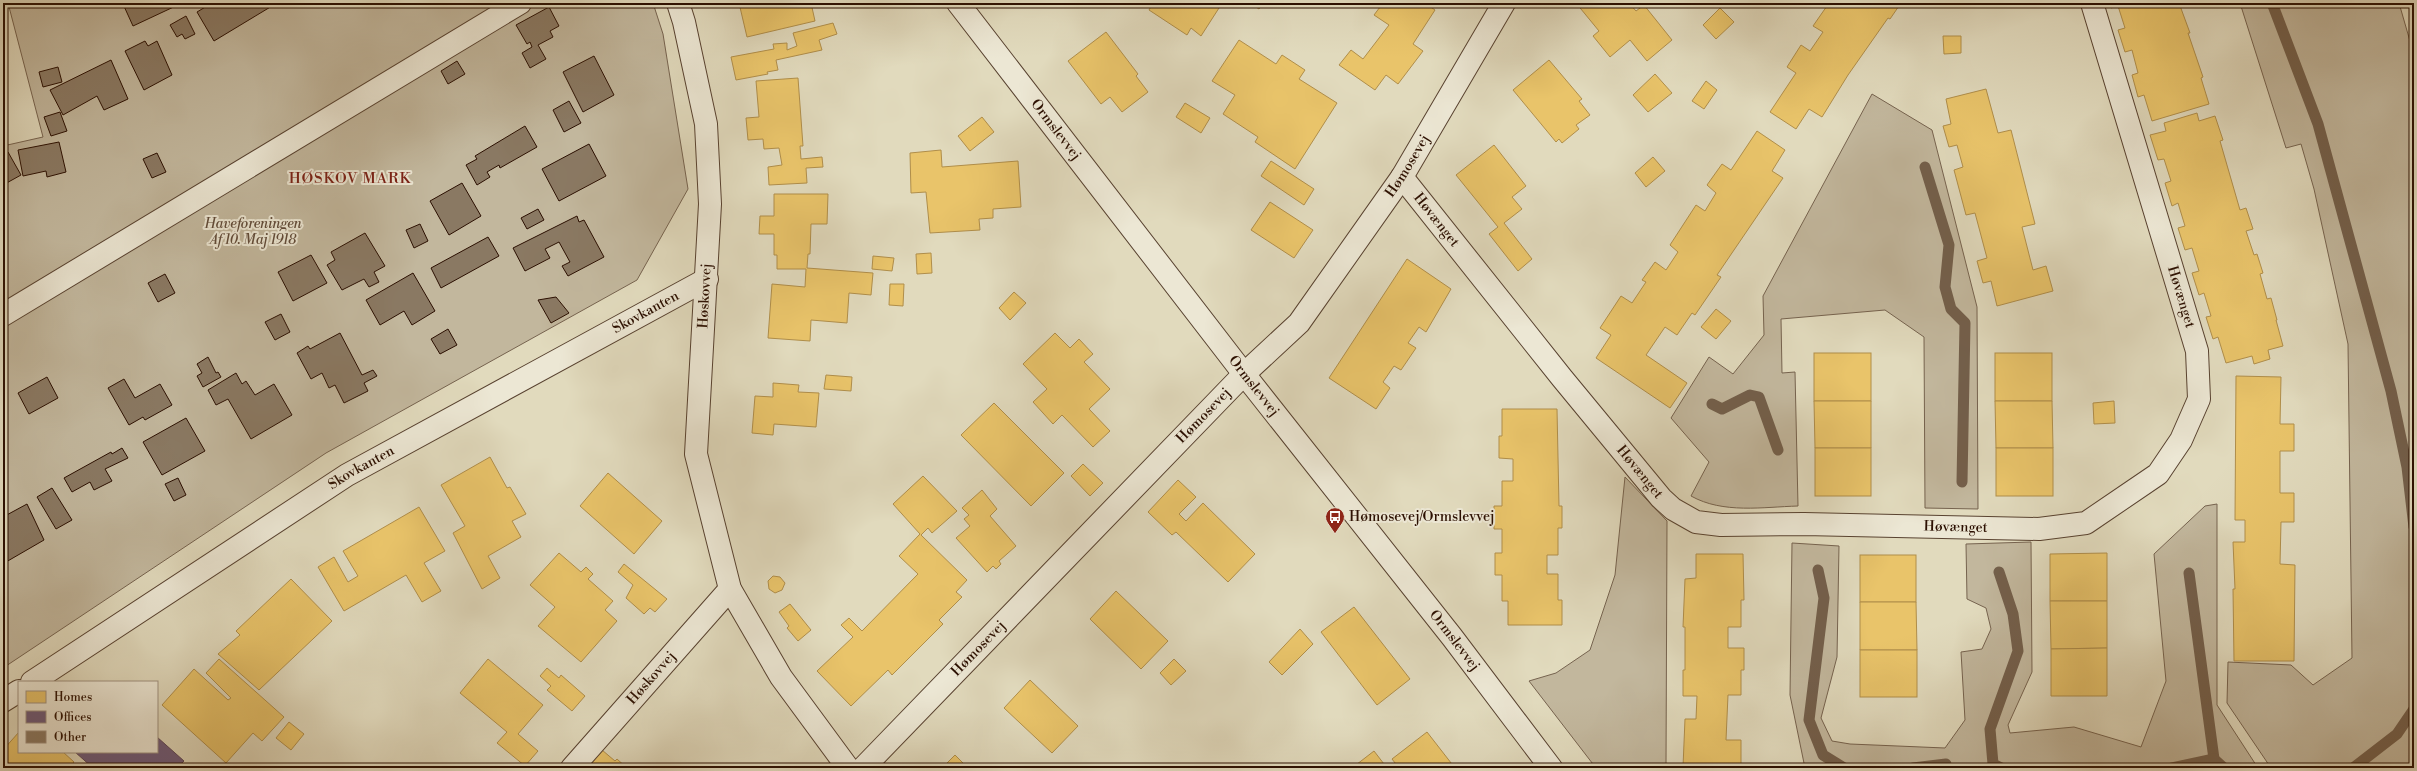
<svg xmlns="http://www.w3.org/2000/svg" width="2417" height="771" font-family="'Libre Bodoni',serif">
<rect width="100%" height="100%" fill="#e1dabd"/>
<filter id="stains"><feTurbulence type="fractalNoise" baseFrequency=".005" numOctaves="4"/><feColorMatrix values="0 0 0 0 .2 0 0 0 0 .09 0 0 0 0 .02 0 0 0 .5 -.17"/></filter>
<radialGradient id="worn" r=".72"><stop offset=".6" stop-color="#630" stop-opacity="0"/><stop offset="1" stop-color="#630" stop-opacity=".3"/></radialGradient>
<g fill="#c2b79d" stroke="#76634f">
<path d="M8,3H653L663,34L688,189L637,280L326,453L3,668V146L43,137Z"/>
<path d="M2240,3H2399L2414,55V768H2271L2227,703L2228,662L2291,665L2313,685L2352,658L2348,344L2314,189L2301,144L2286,148Z"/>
<path d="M1872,94L1932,130L1977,307L1978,509L1925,508L1924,337L1885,310L1781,319L1782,373L1795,372L1798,506C1763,507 1723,514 1691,496L1709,462L1671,418L1709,357L1733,374L1764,335L1763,296Z"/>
<path d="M1625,477L1667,521L1666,768H1596L1529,681L1556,673L1590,650L1615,575Z"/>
<path d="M2217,504V705L2258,768H1805L1790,695L1792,543L1839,546L1837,657L1821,718L1832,741L1850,744L1945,748L1965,720L1961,652L1982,649L1991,629L1986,608L1967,599L1966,544L2031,542L2032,672L2008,725L2010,733L2074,727L2141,747L2166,681L2154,554L2205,506Z"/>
</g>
<g fill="#e9c46a" stroke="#b08e4a">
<path d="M739,3H811L815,21L747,37Z"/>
<path d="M1153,3H1212L1219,8L1201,36L1191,28L1187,35L1149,10Z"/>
<path d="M1250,3H1263L1259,9Z"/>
<path d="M1383,3H1425L1435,10L1413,44L1423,51L1398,84L1386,75L1375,90L1339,65L1351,50L1363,59L1389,25L1374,15Z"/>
<path d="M1576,3H1629L1636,11L1644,5L1672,40L1647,61L1630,40L1610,57L1593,36L1599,31Z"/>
<path d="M1829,3H1901L1890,19L1888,18L1848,75L1822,117L1809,109L1796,129L1770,112L1796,73L1787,67L1801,45L1810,51L1823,32L1813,26Z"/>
<path d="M2109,3H2179L2190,33H2188L2203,77L2201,78L2209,104L2152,121L2144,95L2138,97L2132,75L2138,73L2132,50L2125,52L2118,30L2125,28L2118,6L2111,8Z"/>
<path d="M1720,8L1734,22L1716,39L1703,25Z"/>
<path d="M833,23L837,34L819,40L822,50L776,60L778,70L767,72L768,74L736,80L731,57L774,49L773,44L787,43V50L797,46L793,33Z"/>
<path d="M1106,32L1138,74L1136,76L1148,92L1122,112L1110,97L1101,104L1068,61Z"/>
<path d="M1943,36H1961V53L1944,54Z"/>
<path d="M1239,40L1276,64L1282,55L1305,70L1299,79L1337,103L1295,169L1255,142L1258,137L1223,114L1235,95L1212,81Z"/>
<path d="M1549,60L1582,99L1579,101L1590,115L1576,125L1579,129L1562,143L1559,139L1556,142L1513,90Z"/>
<path d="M1655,74L1672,93L1648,112L1633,95Z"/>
<path d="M798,78L803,146H800L801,159L822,157L823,167L806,168L807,183L769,185L768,167L782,165L779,148L764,149L763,139L748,140L746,118L759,117L756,81Z"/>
<path d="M1706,81L1717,90L1704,109L1692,101Z"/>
<path d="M1986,89L1998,133L2011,130L2035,224L2022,227L2033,270L2046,266L2053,291L1997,306L1991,281L1983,283L1977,261L1987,258L1975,213L1966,215L1954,170L1963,167L1957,145L1949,147L1943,126L1951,124L1946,99Z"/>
<path d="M1185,103L1210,118L1201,133L1176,117Z"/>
<path d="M2197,113L2199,121L2215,116L2223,140L2220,141L2240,210L2246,208L2253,229L2246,231L2254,255L2257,254L2263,273L2260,274L2267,299L2271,298L2277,320H2276L2283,346L2268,350L2270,359L2254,364L2252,356L2226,363L2218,337L2213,339L2206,317L2211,316L2204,293L2199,295L2192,273L2199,271L2192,248L2185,250L2178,228L2185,226L2178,203L2172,206L2165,183L2171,181L2164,159L2158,160L2150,135L2166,131L2164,123Z"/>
<path d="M982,117L994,132L970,151L958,136Z"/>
<path d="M1757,131L1785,150L1772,171L1783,178L1717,275L1721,277L1695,315L1692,313L1677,335L1665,327L1646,355L1687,383L1670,408L1596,358L1611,335L1600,328L1621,296L1632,303L1646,282L1642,280L1655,262L1666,270L1678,252L1670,245L1696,205L1705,211L1716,193L1707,185L1722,164L1731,170Z"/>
<path d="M1494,145L1526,186L1512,197L1522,209L1504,223L1532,259L1518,271L1489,234L1498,227L1456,175Z"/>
<path d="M941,150L942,167L1018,161L1021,207L993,209V218L979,219L980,230L930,233L926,192L911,193L910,153Z"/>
<path d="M1653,157L1665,171L1646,187L1635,173Z"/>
<path d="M1271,161L1314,189L1304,205L1261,176Z"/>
<path d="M774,194H828L827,224H811L810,254H808L807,268L873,273L871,295L849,293L847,323L811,320L810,341L768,338L772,284L805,287L806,269H777V255H774V234H759L760,216H774Z"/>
<path d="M1270,202L1313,230L1294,258L1251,230Z"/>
<path d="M931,253L932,273L917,274L916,254Z"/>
<path d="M873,256L894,258L892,271L872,269Z"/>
<path d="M1407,259L1451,289L1426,332L1419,327L1408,343L1416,348L1401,370L1394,366L1383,382L1390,388L1376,409L1329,378Z"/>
<path d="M890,284H904L903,306L889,305Z"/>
<path d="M1014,292L1026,303L1010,320L999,308Z"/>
<path d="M1716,309L1731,321L1716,339L1701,327Z"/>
<path d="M1055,333L1070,348L1079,339L1093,354L1084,362L1110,389L1089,409L1110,431L1093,447L1062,415L1053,424L1033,402L1047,389L1023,364Z"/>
<rect x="1814" y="353" width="57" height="48"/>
<rect x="1995" y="353" width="57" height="48"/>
<path d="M826,375L852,377L851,391L824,389Z"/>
<path d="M2236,376L2281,377L2280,424H2294V451H2280V493H2294V522H2281L2280,564L2295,565L2294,661H2234L2233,589H2235L2233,542H2245V520H2235Z"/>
<path d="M773,383L799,385L798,392L819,393L816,427L774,424L773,435L752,433L755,396L773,397Z"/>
<path d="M1814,401H1871V448H1815Z"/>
<path d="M1995,401H2052L2053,448H1996Z"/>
<path d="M2114,401L2115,423L2094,424L2093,403Z"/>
<path d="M994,403L1064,473L1031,506L961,435Z"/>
<path d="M1502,409H1557L1559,506H1562V528H1558V555H1547V574H1558V600H1562V625H1508V601H1502V575H1495V553H1502V529H1494V506H1502V481H1513V459L1499,458V436H1502Z"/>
<rect x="1815" y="448" width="56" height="48"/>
<rect x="1996" y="448" width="57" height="48"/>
<path d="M490,457L507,488L510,487L526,514L512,521L521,537L488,556L500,578L482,589L453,533L465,526L441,485Z"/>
<path d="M1083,464L1103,483L1090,496L1071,476Z"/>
<path d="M608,473L662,521L634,554L580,506Z"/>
<path d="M923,476L957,511L932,533L928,528L921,535L967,580L956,592L962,597L939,620L943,624L892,675L888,670L851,706L817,671L853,637L841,625L849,618L862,631L918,574L899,556L920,534L893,504Z"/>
<path d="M1178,480L1196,497L1179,514L1186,521L1203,503L1255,554L1228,582L1176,532L1172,535L1148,512Z"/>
<path d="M982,490L997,509L990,516L1016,546L999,561L1001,564L996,569L993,566L987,572L956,538L970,526L964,519L969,515L962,508Z"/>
<path d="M419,507L445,551L424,563L441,591L422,602L406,575L344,611L318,567L334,557L348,582L358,576L343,551Z"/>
<path d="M559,553L581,572L586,567L593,574L588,579L613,601L605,610L617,621L581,662L538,626L555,607L530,585Z"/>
<path d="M2107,553V601H2050V554Z"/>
<path d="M1696,554H1743L1744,600H1741V627H1728V648H1744V670H1741V695H1728L1726,740H1741V765H1744V768L1683,767L1685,719H1696L1697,696H1683V670H1685V627H1683L1685,579L1696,578Z"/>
<rect x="1860" y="555" width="56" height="47"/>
<path d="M624,564L667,599L655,612L650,608L644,614L626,598L633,585L618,572Z"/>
<path d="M773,576L780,577L785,583L782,590L775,593L769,589L768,581Z"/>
<path d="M291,579L332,621L259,690L218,654L240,635L236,631Z"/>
<path d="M1116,591L1168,641L1141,669L1090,619Z"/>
<path d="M2050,601H2107V648L2051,649Z"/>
<path d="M1860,602H1916L1917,650H1860Z"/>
<path d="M790,604L811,630L798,641L787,628L789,626L779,612Z"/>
<path d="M1354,607L1410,679L1377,705L1321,632Z"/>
<path d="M1300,629L1313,644L1282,675L1269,662Z"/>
<path d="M2107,648V696H2051V649Z"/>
<rect x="1860" y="650" width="57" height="47"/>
<path d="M219,659L284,717L262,741L253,733L226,763L162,705L194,669L228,700L231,698L206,673Z"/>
<path d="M488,659L543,705L518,734L538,751L525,766L497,743L507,732L460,693Z"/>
<path d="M1174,659L1186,671L1171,685L1160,673Z"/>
<path d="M547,668L559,678L561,675L585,696L572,711L547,690L551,686L540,676Z"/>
<path d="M1030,680L1078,726L1052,753L1004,708Z"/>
<path d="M289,722L304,734L291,750L276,738Z"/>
<path d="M19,732V752H63L74,762L68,768H9L3,763V750Z"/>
<path d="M1427,732L1455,768H1399L1392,759Z"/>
<path d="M602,750L615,761L617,759L627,768H586Z"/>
<path d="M1374,751L1384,764L1379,768H1352Z"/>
<path d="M955,755L968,768H942Z"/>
</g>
<path fill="#6d597a" stroke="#594356" d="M157,737L184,761L177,768H93L75,752H157Z"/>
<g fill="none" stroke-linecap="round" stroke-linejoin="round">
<g stroke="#735f4b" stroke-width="11">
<path d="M2272,3L2318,124L2391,391L2407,467L2414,527"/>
<path d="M1925,167L1949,245L1945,287L1951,309L1965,323L1962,482"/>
<path d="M1712,404L1722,409L1750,395L1759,397L1778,450"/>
<path d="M1818,570L1824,598L1809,720L1823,755L1844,768"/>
<path d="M1999,572L2013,614L2018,651L1990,729L1993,764L2001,768"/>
<path d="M2189,573L2214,759"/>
<path d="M1913,768L1946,764"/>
<path d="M2172,768L2214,759L2224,768"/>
<path d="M2353,768L2397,734L2414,709"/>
</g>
</g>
<g fill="#8a7963" stroke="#2b0f01">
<path d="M125,3H180V4L133,26L123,4Z"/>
<path d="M212,3H270L272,6L214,41L197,12Z"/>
<path d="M549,7L559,26L550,31L553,37L538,45L546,59L530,68L522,53L532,47L530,42L527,44L516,25Z"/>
<path d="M186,16L195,34L185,39L182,34L177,37L170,25Z"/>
<path d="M145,41L148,46L157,41L172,75L144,90L125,51Z"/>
<path d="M594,56L614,95L583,112L563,72Z"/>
<path d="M111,60L128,99L104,110L97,96L63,115L50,90Z"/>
<path d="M457,61L465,74L448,84L441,71Z"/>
<path d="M58,67L62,82L43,87L39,72Z"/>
<path d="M569,101L581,123L564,132L553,110Z"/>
<path d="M60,112L67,131L51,136L44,117Z"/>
<path d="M525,126L537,147L500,168L499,165L487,172L490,177L477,185L466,165L477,159L475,156Z"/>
<path d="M59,142L66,172L47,177L46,171L23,176L18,150Z"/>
<path d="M589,144L606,176L559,201L542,169Z"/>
<path d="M8,152L21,175L3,185V155Z"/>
<path d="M157,153L166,172L152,178L143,159Z"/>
<path d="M462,183L481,216L449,235L430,201Z"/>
<path d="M538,209L544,220L527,229L521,218Z"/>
<path d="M577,216L579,222L584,220L604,257L568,276L562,266L570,262L559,242L545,249L550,258L525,271L513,248Z"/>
<path d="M420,224L428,241L414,248L406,230Z"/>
<path d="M365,233L385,266L374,272L379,282L369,287L364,279L342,290L327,265L335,260L331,252Z"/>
<path d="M488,237L499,256L441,288L431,268Z"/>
<path d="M311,255L327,283L293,301L278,272Z"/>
<path d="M413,273L435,311L412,325L404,311L380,325L366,300Z"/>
<path d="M165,274L175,293L158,302L148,283Z"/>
<path d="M556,297L569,313L551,323L538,300Z"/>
<path d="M281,314L290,332L275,340L265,322Z"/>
<path d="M448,329L457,345L440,354L431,339Z"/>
<path d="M340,333L362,375L373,370L377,376L364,383L368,391L344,403L335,385L329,388L322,373L311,379L297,353L308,346L310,349Z"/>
<path d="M208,357L216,373L218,372L221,377L203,387L197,376L202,373L197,364Z"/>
<path d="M236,373L242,384L246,381L255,395L274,384L292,415L251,439L228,399L216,405L208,390Z"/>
<path d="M47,377L58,398L29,414L18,393Z"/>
<path d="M124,379L135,398L160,384L172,405L145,420L143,417L129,425L108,388Z"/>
<path d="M186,418L205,451L162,475L143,442Z"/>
<path d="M122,448L128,458L105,469L112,481L94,490L90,482L72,492L64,478L111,452L112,454Z"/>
<path d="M178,478L186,495L174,501L165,484Z"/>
<path d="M52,488L72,520L56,529L37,497Z"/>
<path d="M27,504L44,540L6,562L3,557V517Z"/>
</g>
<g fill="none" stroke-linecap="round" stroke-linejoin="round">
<g stroke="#584230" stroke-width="24">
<g id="minor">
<path d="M678,3L684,22L706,124L710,204L696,454L730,589L781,677L848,768"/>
<path id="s1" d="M958,3L1244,374L1452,637L1551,768"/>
<path id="s2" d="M1402,177L1562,378L1661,498L1673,509L1696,522L1721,525L1804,524L2039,529L2086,523L2158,474L2181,440L2199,399L2197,351L2092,3"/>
<path d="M3,315L520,3"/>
<path id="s3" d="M32,682L347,475L707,279"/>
<path d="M3,701L19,691"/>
<path id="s4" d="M572,768L730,589"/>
<path id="s5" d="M863,768L1244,374L1299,323L1402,177L1504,3"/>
</g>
</g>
<use href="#minor" stroke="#ece7d4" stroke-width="22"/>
</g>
<defs>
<g id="bus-pin" transform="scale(1)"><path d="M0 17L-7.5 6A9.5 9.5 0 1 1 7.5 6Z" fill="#8f2418" stroke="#ece7d4"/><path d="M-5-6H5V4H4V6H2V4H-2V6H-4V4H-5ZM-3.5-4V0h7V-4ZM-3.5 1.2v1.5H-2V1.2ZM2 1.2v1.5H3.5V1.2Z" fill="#fff"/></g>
</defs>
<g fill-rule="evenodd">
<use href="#bus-pin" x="1335" y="517"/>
</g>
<g text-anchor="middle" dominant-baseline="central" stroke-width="4" stroke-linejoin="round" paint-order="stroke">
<g font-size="14" fill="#2b0f01" stroke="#ece7d4">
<text stroke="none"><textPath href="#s1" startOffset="160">Ormslevvej</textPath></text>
<text stroke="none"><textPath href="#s5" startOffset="814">Hømosevej</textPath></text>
<text stroke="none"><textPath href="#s2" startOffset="55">Høvænget</textPath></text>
<text transform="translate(705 296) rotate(-87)">Høskovvej</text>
<text transform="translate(2181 297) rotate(73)">Høvænget</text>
<text stroke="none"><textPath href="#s3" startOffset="717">Skovkanten</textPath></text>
<text stroke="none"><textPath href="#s1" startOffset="484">Ormslevvej</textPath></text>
<text stroke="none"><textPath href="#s5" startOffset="490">Hømosevej</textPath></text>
<text stroke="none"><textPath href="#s3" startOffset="393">Skovkanten</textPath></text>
<text stroke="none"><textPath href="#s2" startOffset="379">Høvænget</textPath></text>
<text stroke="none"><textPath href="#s2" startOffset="715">Høvænget</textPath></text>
<text stroke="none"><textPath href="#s1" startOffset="808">Ormslevvej</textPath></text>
<text stroke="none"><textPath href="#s5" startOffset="166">Hømosevej</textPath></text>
<text stroke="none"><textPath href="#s4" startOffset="120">Høskovvej</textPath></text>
</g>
<g font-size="14" font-style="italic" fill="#604a38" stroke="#ece7d4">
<text x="253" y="224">Haveforeningen<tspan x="253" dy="16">Af 10. Maj 1918</tspan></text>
</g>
<g font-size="14" fill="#2b0f01" stroke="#ece7d4" text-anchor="start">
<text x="1349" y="517">Hømosevej/Ormslevvej</text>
</g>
<g font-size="15" letter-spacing="1" fill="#7a1f14" stroke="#ece7d4">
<text x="350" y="178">HØSKOV MARK</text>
</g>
</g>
<rect width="2417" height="771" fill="none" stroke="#e1dabd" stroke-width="16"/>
<rect x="4" y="4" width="2409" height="763" fill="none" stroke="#2b0f01" stroke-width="2"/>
<rect x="8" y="8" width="2401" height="755" fill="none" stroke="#2b0f01"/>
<rect x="18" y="681" width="140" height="72" fill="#ece7d4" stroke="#9f9180"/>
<rect x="26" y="691" width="20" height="12" fill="#e9c46a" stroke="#9f9180"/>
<text x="54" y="701" font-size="12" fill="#2b0f01">Homes</text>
<rect x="26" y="711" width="20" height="12" fill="#6d597a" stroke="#9f9180"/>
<text x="54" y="721" font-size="12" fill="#2b0f01">Offices</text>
<rect x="26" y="731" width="20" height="12" fill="#8a7963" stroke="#9f9180"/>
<text x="54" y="741" font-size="12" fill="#2b0f01">Other</text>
<rect width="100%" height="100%" filter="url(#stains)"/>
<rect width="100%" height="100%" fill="url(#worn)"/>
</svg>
